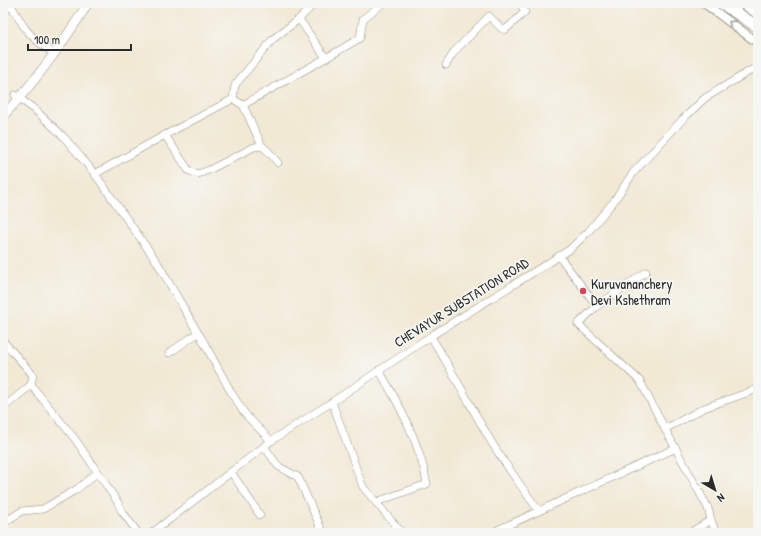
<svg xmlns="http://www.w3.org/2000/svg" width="761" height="536" font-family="'Patrick Hand',sans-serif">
<rect width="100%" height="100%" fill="#f6f6f2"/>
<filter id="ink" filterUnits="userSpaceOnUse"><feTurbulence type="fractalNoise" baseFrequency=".025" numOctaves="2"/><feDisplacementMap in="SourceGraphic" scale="8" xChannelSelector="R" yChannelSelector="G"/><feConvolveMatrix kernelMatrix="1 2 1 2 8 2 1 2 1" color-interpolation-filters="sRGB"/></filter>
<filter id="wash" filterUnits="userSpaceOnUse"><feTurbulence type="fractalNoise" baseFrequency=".012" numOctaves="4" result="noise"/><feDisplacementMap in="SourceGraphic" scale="16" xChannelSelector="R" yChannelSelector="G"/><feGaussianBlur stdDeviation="0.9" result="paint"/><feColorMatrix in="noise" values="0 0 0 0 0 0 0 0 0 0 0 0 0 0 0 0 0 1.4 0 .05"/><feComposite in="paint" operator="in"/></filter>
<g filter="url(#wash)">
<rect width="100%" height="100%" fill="#f2e9d5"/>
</g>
<g filter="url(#ink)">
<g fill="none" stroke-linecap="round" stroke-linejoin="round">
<g stroke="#8e8a80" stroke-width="8">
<g id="minor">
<path d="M315,3L299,19L326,58"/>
<path d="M3,12L11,5C23,27 28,35 49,50"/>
<path d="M446,65L454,52L489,16L501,28L505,30L525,12L520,3"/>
<path d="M15,95L34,109L63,136L95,174L165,135L189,171L198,174L209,170L254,147L262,146L269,152L278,163"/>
<path d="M233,99L235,85L273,39L299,19"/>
<path d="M243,105L326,58L360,38L363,19L383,3"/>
<path d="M165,135L233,99L243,105L262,146"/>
<path d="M95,174L157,262L198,333L201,337L232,394L245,414L271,441"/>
<path d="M559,256L597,306L578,324L640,381L665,429L708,508L711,520L693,531L687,533"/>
<path d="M597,306L646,272"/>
<path d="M431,337C453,371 471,408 492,443C507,467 523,489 539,511"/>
<path d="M3,341L33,375L31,385L75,439L117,501L121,510L138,533"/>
<path d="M169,353L198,333"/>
<path d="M332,402L363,487L402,533"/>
<path d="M3,408L31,385"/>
<path d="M665,429L704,408L758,389"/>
<path d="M264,446L278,466L298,477L323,533"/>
<path d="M231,472L260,515"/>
<path d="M376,502L427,484C420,443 400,406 379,370"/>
<path d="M711,520L716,533"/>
<path d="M3,523L22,511L43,509L77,489L98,472"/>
<path d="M152,533L271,441L332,402L434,334L569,250L588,232L614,201L633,173L683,119L705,98L758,66"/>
<path d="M491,533L676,448"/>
</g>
</g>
<g stroke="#8e8a80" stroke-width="10">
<path id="tertiary" d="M704,3L758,43"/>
</g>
<g stroke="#8e8a80" stroke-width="10">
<path id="secondary" d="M3,116C34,83 64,42 88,3"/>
</g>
<g stroke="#8e8a80" stroke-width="12">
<g id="trunk">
<path d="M721,3L758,27"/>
<path d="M744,3L758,13"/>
</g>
</g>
<use href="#minor" stroke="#fff" stroke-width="7"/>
<use href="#tertiary" stroke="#fff" stroke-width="8"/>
<use href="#secondary" stroke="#fff" stroke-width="9"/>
<use href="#trunk" stroke="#fff" stroke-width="11"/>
</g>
<defs><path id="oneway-chevron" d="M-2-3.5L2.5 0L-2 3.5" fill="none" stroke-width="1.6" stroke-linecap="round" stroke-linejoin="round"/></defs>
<use stroke="#a0a0a0" href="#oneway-chevron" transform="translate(731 23) rotate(-143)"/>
</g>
<circle fill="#d1495b" stroke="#f6f6f2" stroke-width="1.5" cx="583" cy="291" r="4"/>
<g text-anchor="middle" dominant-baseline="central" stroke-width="3.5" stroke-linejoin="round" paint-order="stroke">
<g font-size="14" fill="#2b2b2b" stroke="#f6f6f2" text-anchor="start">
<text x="591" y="283">Kuruvananchery<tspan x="591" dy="16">Devi Kshethram</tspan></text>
</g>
<g font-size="14" fill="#2b2b2b" stroke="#f6f6f2">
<text transform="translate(461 302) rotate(-32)">CHEVAYUR SUBSTATION ROAD</text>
</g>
</g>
<rect width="761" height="536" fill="none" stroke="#f6f6f2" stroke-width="16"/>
<g transform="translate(715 490) rotate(142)" stroke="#f6f6f2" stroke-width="3" paint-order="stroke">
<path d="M0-3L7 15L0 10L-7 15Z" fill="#2b2b2b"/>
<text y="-6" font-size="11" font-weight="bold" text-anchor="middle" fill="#2b2b2b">N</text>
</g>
<path d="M28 44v6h103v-6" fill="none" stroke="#2b2b2b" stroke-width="2"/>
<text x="34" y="44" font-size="12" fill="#2b2b2b" stroke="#f6f6f2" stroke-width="3" paint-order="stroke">100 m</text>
</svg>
